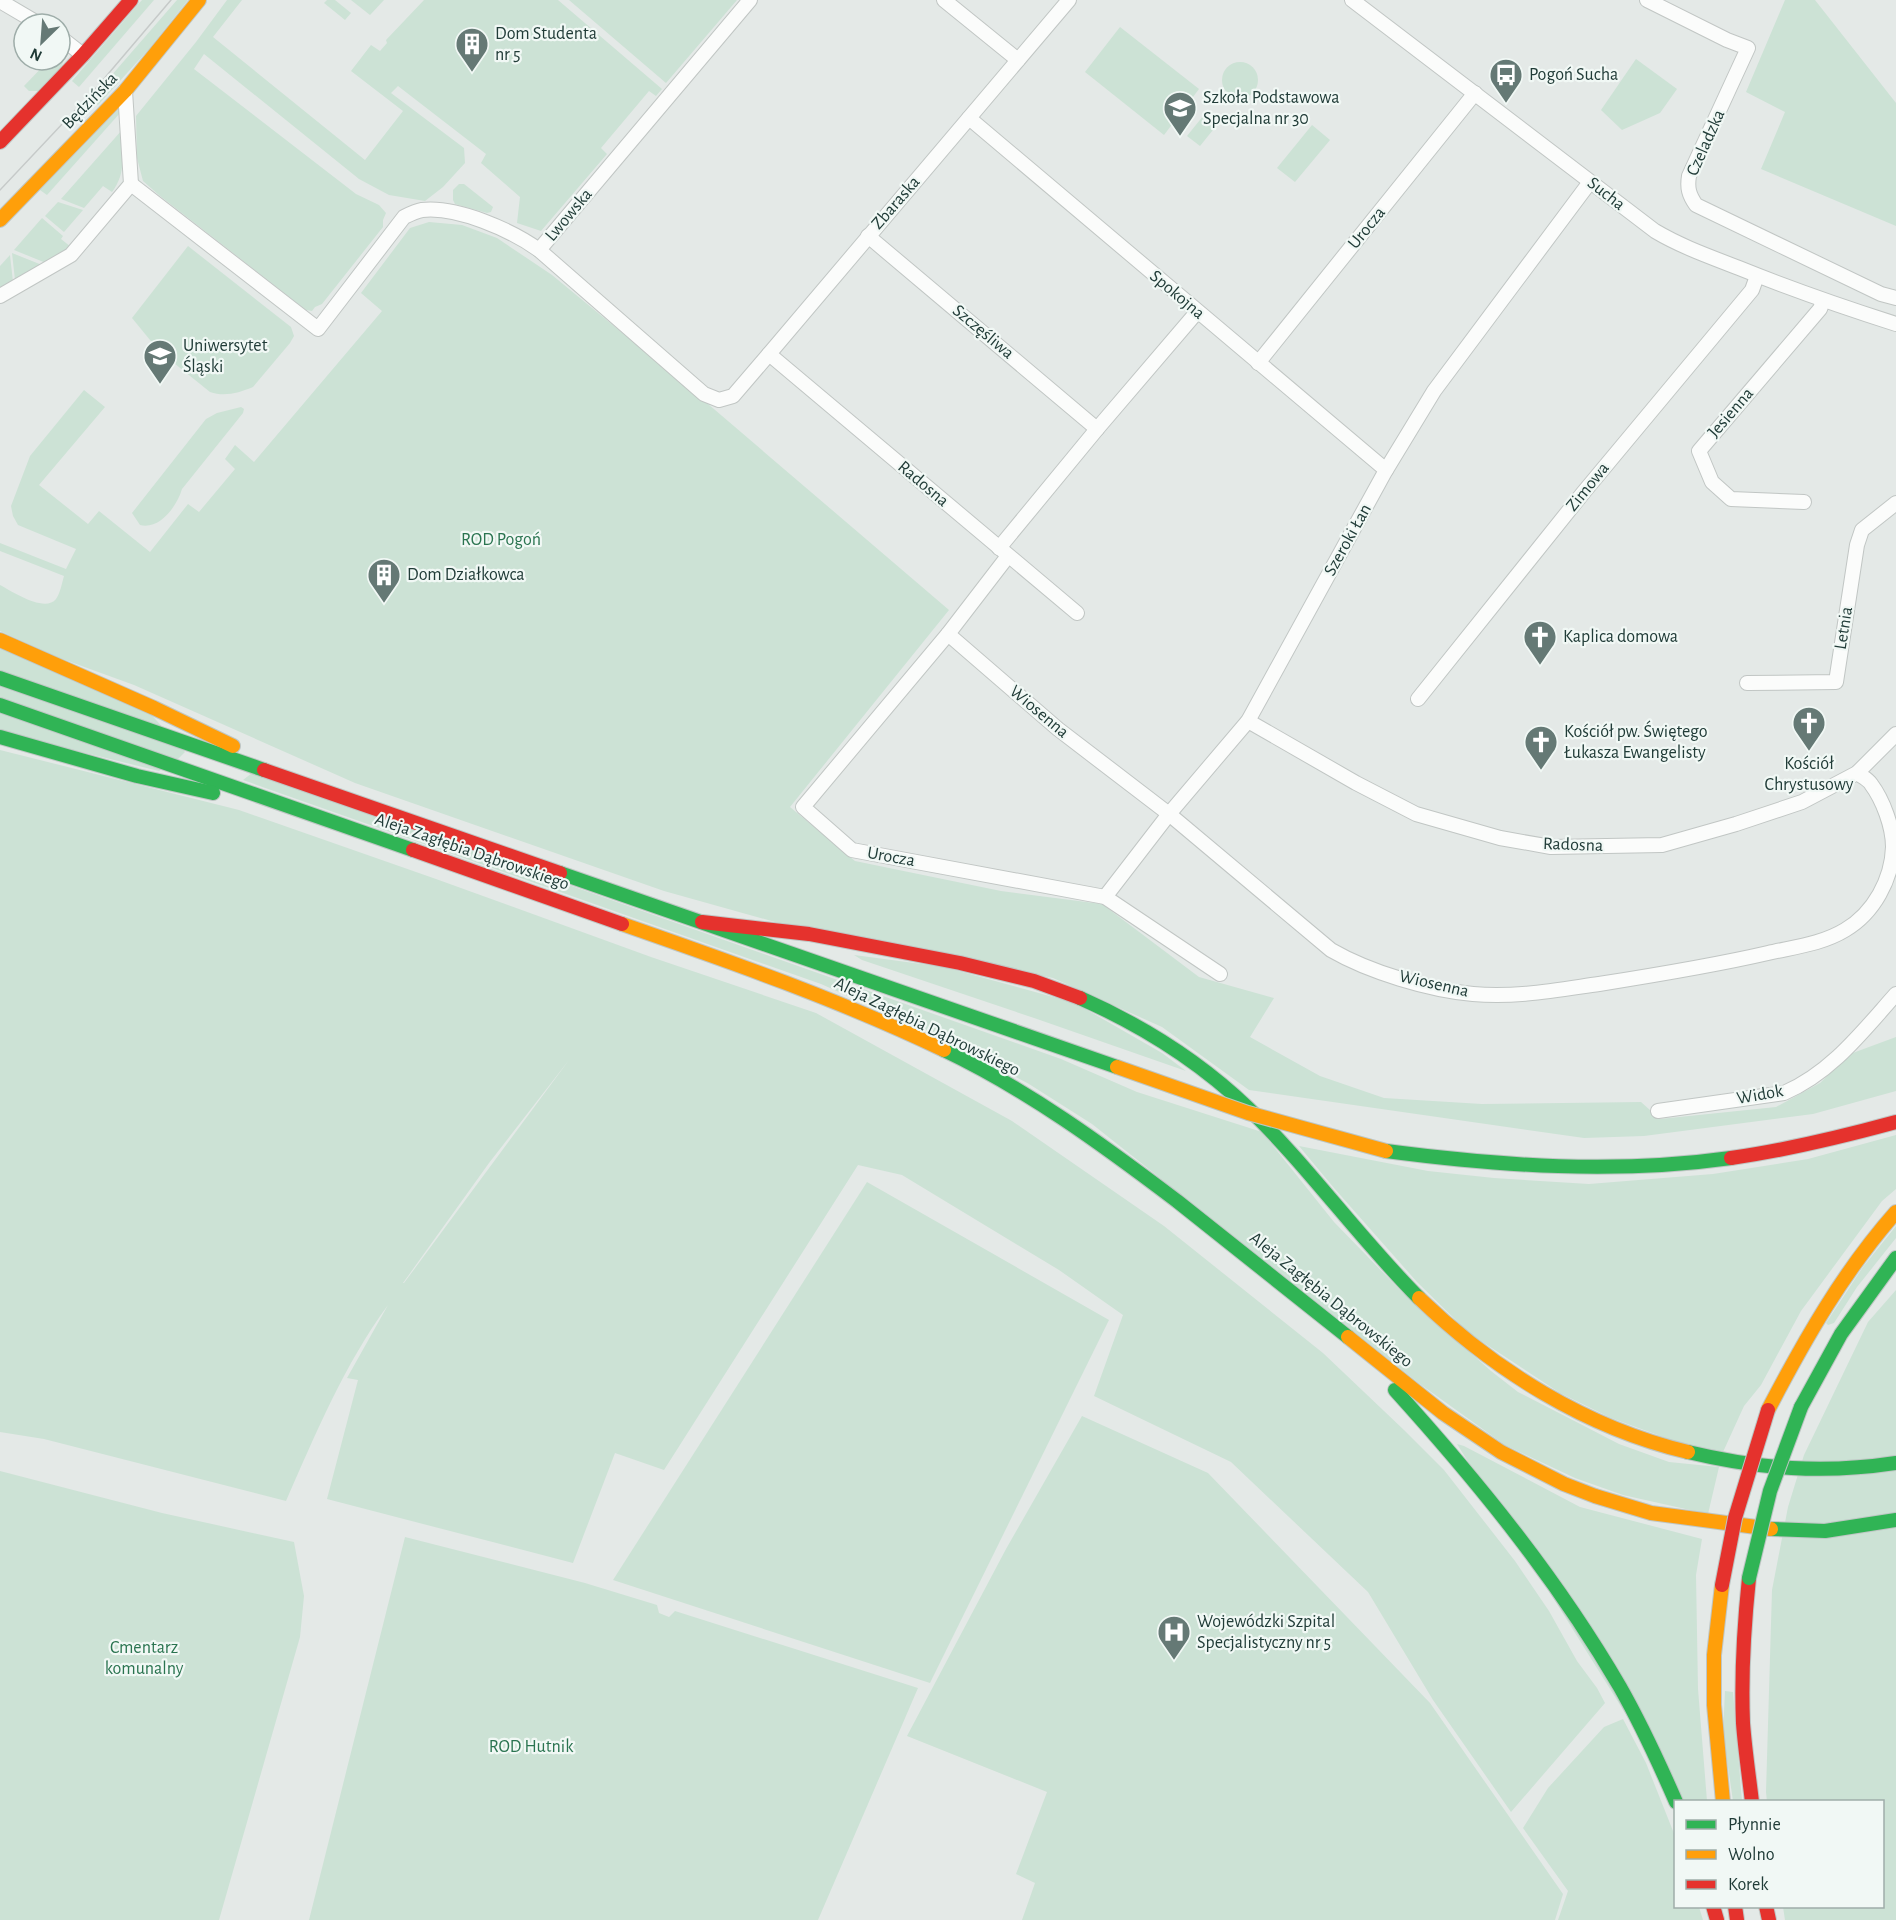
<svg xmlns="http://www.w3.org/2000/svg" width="1896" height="1920" font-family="'Alegreya Sans',sans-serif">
<rect width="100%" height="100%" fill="#e4e9e7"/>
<g fill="#cce2d5" fill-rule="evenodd">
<path d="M142,0H154L79,87L72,81Z"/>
<path d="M177,0H188L148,50L98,105L91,99Z"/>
<path d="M227,0H242L213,37L365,160L403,111L351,71L371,45L380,51L387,43L386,40L424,0H558L662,89L656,96L649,91L601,148L607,154L541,231L517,223L520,197L481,163L486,154L398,86L391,93L464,148L465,163L443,187L425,201L389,195L359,179L204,54L194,69L356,194L379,205L386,213L383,220V227L322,304L315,307L312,311L306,310L160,196L143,181L137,158L136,116L196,42Z"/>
<path d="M327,0H335L351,13L345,20L324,3Z"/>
<path d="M351,0H384L370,15Z"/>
<path d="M569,0H737L666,83Z"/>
<path d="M1785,0H1815L1896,103V226L1761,169L1785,112L1746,92Z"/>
<path d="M1120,27L1199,89L1164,135L1085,72Z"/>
<path d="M63,48C70,65 50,79 39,91H29L24,86L49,60H60V49Z"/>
<path d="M1636,59L1677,89L1660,113L1622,130L1601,110Z"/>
<circle cx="1240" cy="80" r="18"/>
<path d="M118,110L120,113L47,195L40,190Z"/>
<path d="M1208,110L1221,120L1200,146L1187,136Z"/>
<path d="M1312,125L1330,140L1295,182L1277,168Z"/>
<path d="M122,130C122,152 127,173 112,192L103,186L84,208L61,199Z"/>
<path d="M459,184H464L493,207L491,212L487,213L455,204L453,200V190Z"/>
<path d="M58,202L83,210L64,232L45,216Z"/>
<path d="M42,218L63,236L61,239L71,247L46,263L14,250Z"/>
<path d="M429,222L462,225L497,238L552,275L694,392L949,610L790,807L855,861L1001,891L1102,904L1199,977L1274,998L1250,1037L1320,1076L1384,1098L1482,1104L1641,1102L1660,1119L1776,1107L1820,1083L1850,1054L1896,1037V1091L1813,1114L1644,1136L1584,1138L1249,1090L1162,1027L1053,978L775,922L664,891L355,783L134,685L57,657L0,631V585C13,592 45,613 56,599C60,594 62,583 64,576L0,551V543L66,569L76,549L18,525L13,516L11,506L30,456L84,390L105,407L39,485L88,524L99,511L150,552L188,504L199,512L235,469L225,459L235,445L254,462L382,311L361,293L410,228Z"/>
<path d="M188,246L291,327L294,336L290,343L253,387C239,393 224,397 210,392L159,351L132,318Z"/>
<path d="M12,253L42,265L15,280Z"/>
<path d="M10,255L13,282L0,289V266Z"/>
<path d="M241,407L244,409L243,413L182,489C177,506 160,530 140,525L132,513L206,419L217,413Z"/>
<path d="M0,648L147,710L185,752L178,759L159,771L0,732Z"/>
<path d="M0,750L239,810L436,879L651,957L816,1013L1012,1121L1164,1226L1323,1353L1404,1430L1444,1470L1515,1561L1549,1611L1577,1661L1597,1688L1605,1703L1511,1812L1433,1700L1368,1592L1231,1462L1094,1396L1123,1315L1059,1270L902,1175L858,1165L664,1470L615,1453L573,1563L327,1499L358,1380L347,1378L388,1305C344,1365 316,1433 286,1501L44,1439L0,1432ZM569,1060L404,1283H403L489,1163Z"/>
<path d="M252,773L1061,1059L1137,1092L1262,1132L1334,1222L1402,1292L1491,1371L1518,1392L1619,1444L1669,1462L1719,1467L1708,1514L1623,1495L1575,1478L1505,1445L1420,1384L1092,1124L1029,1084L954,1043L821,984L243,780Z"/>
<path d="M854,955L944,967L1075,1003L1162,1053L1186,1071L1037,1019L862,960Z"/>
<path d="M1896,1135V1189L1882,1201L1801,1311L1761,1385L1744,1406L1723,1452L1677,1442L1611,1418L1560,1393L1469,1333L1417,1282L1334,1188L1299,1146L1428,1171L1494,1178L1589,1184L1713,1174L1808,1159Z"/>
<path d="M867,1182L1109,1320L930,1683L613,1580Z"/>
<path d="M1896,1226V1238L1857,1287L1834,1323L1828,1325L1826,1323L1863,1267Z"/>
<path d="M1896,1290V1920H1785L1783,1907L1882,1906V1802H1767L1766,1792L1772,1590L1788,1507L1804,1455L1868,1322Z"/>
<path d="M1082,1416L1208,1473L1430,1703L1563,1894L1555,1920H1022L1035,1883L1016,1874L1047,1792L907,1736L1006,1549Z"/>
<path d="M1457,1444L1464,1446L1580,1507L1702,1539L1696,1575L1698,1689L1707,1801H1680Z"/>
<path d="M0,1471L162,1513L294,1542L304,1596L300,1637L219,1920H0Z"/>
<path d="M405,1537L585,1583L657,1605L659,1613L669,1617L675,1611L918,1688L818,1920H309Z"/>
<path d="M1725,1691L1733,1692L1742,1801H1733L1723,1733Z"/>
<path d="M1623,1719L1646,1763L1675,1836L1676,1906L1699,1907L1703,1920H1558L1568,1891L1523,1828L1548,1788L1604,1727Z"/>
</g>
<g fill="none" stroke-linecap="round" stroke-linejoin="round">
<g stroke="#c1c6c4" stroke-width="16">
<g id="street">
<path d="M944,0L1018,60"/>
<path d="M1352,0L1655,231C1682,247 1711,257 1739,268C1791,289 1843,307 1896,324"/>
<path d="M1647,0L1727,40L1748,48L1689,176C1687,188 1689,195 1696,205L1881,294L1896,298"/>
<path d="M0,1L39,24"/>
<path d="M60,37L83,55"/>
<path d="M969,118L1386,470"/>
<path d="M131,184L318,329L404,217C410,214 416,211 422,210C457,206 511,230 539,250L704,394L719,400L733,396L769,354L1069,0"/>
<path d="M868,236L1097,429"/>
<path d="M539,250L750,0"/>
<path d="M0,296L71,255L131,184L125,91"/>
<path d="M769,354L1077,613"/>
<path d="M1258,363L1475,93"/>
<path d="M1804,502L1731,499L1712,482L1699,451L1820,309L1823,301"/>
<path d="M999,548L1097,429L1197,312"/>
<path d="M1008,556L948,634L803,807L852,850L1105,897L1220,974"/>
<path d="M948,634L1058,729L1169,814L1331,950C1369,972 1429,990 1473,994C1515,998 1557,990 1599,984C1656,975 1712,966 1768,953C1794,947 1822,944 1845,930C1874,913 1892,879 1893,847C1893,827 1883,800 1871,784C1868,779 1861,776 1857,773"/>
<path d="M1747,683L1836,682L1857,545L1862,530L1896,503"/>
<path d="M1418,699L1583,493L1752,290L1757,276"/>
<path d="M1248,721L1356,783L1416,814L1500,838L1551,847L1662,845L1736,824L1802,802L1857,773L1896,734"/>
<path d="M1105,897L1169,814L1248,721L1386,470L1434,391L1590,182"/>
<path d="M1658,1111L1784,1093C1831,1073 1863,1031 1896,994"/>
</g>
</g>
<g stroke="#bfc6c4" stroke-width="16">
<g id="fast">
<path d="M0,678L264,770"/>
<path d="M0,705L413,850"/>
<path d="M0,737L137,776L213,793"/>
<path d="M560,873L1117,1067"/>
<path d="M1080,998C1141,1025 1199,1061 1248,1108C1309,1167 1359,1238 1419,1298"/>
<path d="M944,1050C1028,1090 1103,1145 1177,1201C1234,1246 1291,1291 1348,1337"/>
<path d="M1386,1151C1501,1166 1616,1174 1731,1158"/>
<path d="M1395,1390C1479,1483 1557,1579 1620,1687C1641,1724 1659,1763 1676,1802"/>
<path d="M1801,1407L1841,1334L1896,1258"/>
<path d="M1688,1452C1759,1469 1824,1474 1896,1463"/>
<path d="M1771,1529L1825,1531L1896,1520"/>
</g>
</g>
<g stroke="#bfc6c4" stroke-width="16">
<g id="slow">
<path d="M0,220L125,91L199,0"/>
<path d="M0,640L154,708L233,746"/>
<path d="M622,924C731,962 840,1000 944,1050"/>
<path d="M1419,1298C1494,1370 1586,1428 1688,1452"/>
<path d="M1348,1337L1443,1413L1501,1452L1564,1484L1595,1496L1651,1513L1771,1529"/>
<path d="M1768,1410C1805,1339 1843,1272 1896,1212"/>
<path d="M1722,1585L1714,1655V1705L1723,1802"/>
</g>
</g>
<g stroke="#bfc6c4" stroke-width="16">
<g id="jam">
<path d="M0,142L83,55L131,0"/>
<path d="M264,770L560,873"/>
<path d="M413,850L622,924"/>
<path d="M702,922L809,934L960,963L1034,981L1080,998"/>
<path d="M1731,1158C1787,1150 1841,1137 1896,1122"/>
<path d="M1749,1578C1744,1626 1741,1674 1743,1723C1745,1750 1749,1776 1752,1802"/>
<path d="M1713,1906L1717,1920"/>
<path d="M1735,1906L1737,1920"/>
<path d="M1766,1906L1769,1920"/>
</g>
</g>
<use href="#street" stroke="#fbfcfb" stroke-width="14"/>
<use href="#fast" stroke="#30b455" stroke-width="14"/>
<use href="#slow" stroke="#ff9f0a" stroke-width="14"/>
<use href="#jam" stroke="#e5322d" stroke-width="14"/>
<path stroke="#c6cac9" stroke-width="1.5" d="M0,190L97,87L171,0"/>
<g stroke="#bcc5c3" stroke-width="16" stroke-linecap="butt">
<path id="fast-bridge" d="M1749,1578L1770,1491L1801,1407"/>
</g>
<g stroke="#bcc5c3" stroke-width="16" stroke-linecap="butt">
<path id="slow-bridge" d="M1117,1067L1248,1113L1386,1151"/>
</g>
<g stroke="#bcc5c3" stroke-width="16" stroke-linecap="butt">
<path id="jam-bridge" d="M1722,1585L1735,1518L1768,1410"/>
</g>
<use href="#fast-bridge" stroke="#30b455" stroke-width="14"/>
<use href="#slow-bridge" stroke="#ff9f0a" stroke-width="14"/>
<use href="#jam-bridge" stroke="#e5322d" stroke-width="14"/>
</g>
<defs>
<g id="building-pin" transform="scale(1.725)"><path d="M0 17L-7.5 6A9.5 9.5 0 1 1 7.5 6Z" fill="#657975" stroke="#f1f8f5"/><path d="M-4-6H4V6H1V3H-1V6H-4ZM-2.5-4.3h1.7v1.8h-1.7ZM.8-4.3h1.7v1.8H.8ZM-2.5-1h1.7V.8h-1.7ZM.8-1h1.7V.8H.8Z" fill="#fff"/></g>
<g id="bus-pin" transform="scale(1.725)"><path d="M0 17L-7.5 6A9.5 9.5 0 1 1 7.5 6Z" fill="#657975" stroke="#f1f8f5"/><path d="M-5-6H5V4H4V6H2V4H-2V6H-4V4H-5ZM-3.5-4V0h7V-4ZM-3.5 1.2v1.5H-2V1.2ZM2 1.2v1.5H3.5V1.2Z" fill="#fff"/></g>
<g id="school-pin" transform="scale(1.725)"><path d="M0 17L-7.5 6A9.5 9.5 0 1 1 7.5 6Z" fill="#657975" stroke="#f1f8f5"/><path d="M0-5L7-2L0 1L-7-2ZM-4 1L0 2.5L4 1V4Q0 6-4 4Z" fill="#fff"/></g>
<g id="university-pin" transform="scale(1.725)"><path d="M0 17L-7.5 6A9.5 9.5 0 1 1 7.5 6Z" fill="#657975" stroke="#f1f8f5"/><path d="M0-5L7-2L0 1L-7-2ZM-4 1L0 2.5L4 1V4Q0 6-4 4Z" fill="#fff"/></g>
<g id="church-pin" transform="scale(1.725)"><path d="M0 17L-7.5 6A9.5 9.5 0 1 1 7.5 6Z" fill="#657975" stroke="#f1f8f5"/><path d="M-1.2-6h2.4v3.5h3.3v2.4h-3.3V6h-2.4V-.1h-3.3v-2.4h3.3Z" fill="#fff"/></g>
<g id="hospital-pin" transform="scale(1.725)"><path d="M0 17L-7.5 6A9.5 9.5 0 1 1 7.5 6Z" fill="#657975" stroke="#f1f8f5"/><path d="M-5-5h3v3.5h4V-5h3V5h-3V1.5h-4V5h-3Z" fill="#fff"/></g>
</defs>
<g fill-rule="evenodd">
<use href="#building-pin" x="472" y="44"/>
<use href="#bus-pin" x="1506" y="75"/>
<use href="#school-pin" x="1180" y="108"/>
<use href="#university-pin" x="160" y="356"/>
<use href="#building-pin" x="384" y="575"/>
<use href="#church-pin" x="1540" y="637"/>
<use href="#church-pin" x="1809" y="723"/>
<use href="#church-pin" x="1541" y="742"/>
<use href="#hospital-pin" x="1174" y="1632"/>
</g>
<g text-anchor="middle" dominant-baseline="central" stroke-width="4.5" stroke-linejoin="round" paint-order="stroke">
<g font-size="18" fill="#213c38" stroke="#f1f8f5" text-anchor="start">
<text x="495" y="34">Dom Studenta<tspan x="495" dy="21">nr 5</tspan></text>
<text x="1529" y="75">Pogoń Sucha</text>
<text x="1203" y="98">Szkoła Podstawowa<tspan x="1203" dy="21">Specjalna nr 30</tspan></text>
<text x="183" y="346">Uniwersytet<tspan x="183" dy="21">Śląski</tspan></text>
<text x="407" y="575">Dom Działkowca</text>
<text x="1563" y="637">Kaplica domowa</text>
<text x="1564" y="732">Kościół pw. Świętego<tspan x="1564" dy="21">Łukasza Ewangelisty</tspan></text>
<text x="1809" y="764" text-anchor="middle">Kościół<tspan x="1809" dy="21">Chrystusowy</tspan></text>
<text x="1197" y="1622">Wojewódzki Szpital<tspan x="1197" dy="21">Specjalistyczny nr 5</tspan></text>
</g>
<g font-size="18" fill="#213c38" stroke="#f1f8f5">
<text transform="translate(90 101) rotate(-46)">Będzińska</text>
<text transform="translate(1706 143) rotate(-66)">Czeladzka</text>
<text transform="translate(1606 194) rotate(38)">Sucha</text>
<text transform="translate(896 203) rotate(-49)">Zbaraska</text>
<text transform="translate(569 215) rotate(-50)">Lwowska</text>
<text transform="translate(1367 228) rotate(-51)">Urocza</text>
<text transform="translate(1177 295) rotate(40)">Spokojna</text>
<text transform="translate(983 332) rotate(40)">Szczęśliwa</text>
<text transform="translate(1731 413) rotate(-49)">Jesienna</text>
<text transform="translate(923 484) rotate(40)">Radosna</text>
<text transform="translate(1588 487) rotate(-51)">Zimowa</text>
<text transform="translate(1348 540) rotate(-61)">Szeroki Łan</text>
<text transform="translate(1844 628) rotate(-81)">Letnia</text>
<text transform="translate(1039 712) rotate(40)">Wiosenna</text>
<text transform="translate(1573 845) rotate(2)">Radosna</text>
<text transform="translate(472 852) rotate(19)">Aleja Zagłębia Dąbrowskiego</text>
<text transform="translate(891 857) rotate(10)">Urocza</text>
<text transform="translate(1434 984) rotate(13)">Wiosenna</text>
<text transform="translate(927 1027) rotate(26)">Aleja Zagłębia Dąbrowskiego</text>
<text transform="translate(1760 1095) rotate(-10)">Widok</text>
<text transform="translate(1331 1300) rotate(39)">Aleja Zagłębia Dąbrowskiego</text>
</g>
<g font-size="18" fill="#2a7450" stroke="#f1f8f5">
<text x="501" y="540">ROD Pogoń</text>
<text x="144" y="1648">Cmentarz<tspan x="144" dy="21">komunalny</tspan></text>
<text x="531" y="1747">ROD Hutnik</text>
</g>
</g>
<rect x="1674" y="1800" width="210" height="108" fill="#f1f8f5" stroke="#9eada9" stroke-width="1.5"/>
<rect x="1686" y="1820" width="30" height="9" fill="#30b455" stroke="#9eada9" stroke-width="1.5"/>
<text x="1728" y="1830" font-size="18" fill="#213c38">Płynnie</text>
<rect x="1686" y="1850" width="30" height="9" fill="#ff9f0a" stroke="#9eada9" stroke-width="1.5"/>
<text x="1728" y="1860" font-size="18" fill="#213c38">Wolno</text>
<rect x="1686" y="1880" width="30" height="9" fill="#e5322d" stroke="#9eada9" stroke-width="1.5"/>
<text x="1728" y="1890" font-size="18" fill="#213c38">Korek</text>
<g transform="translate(42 42) rotate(205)"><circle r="28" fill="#f1f8f5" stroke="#9eada9" stroke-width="1.5"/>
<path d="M0-4.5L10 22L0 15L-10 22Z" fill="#657975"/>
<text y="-9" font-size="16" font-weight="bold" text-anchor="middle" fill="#213c38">N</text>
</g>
</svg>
